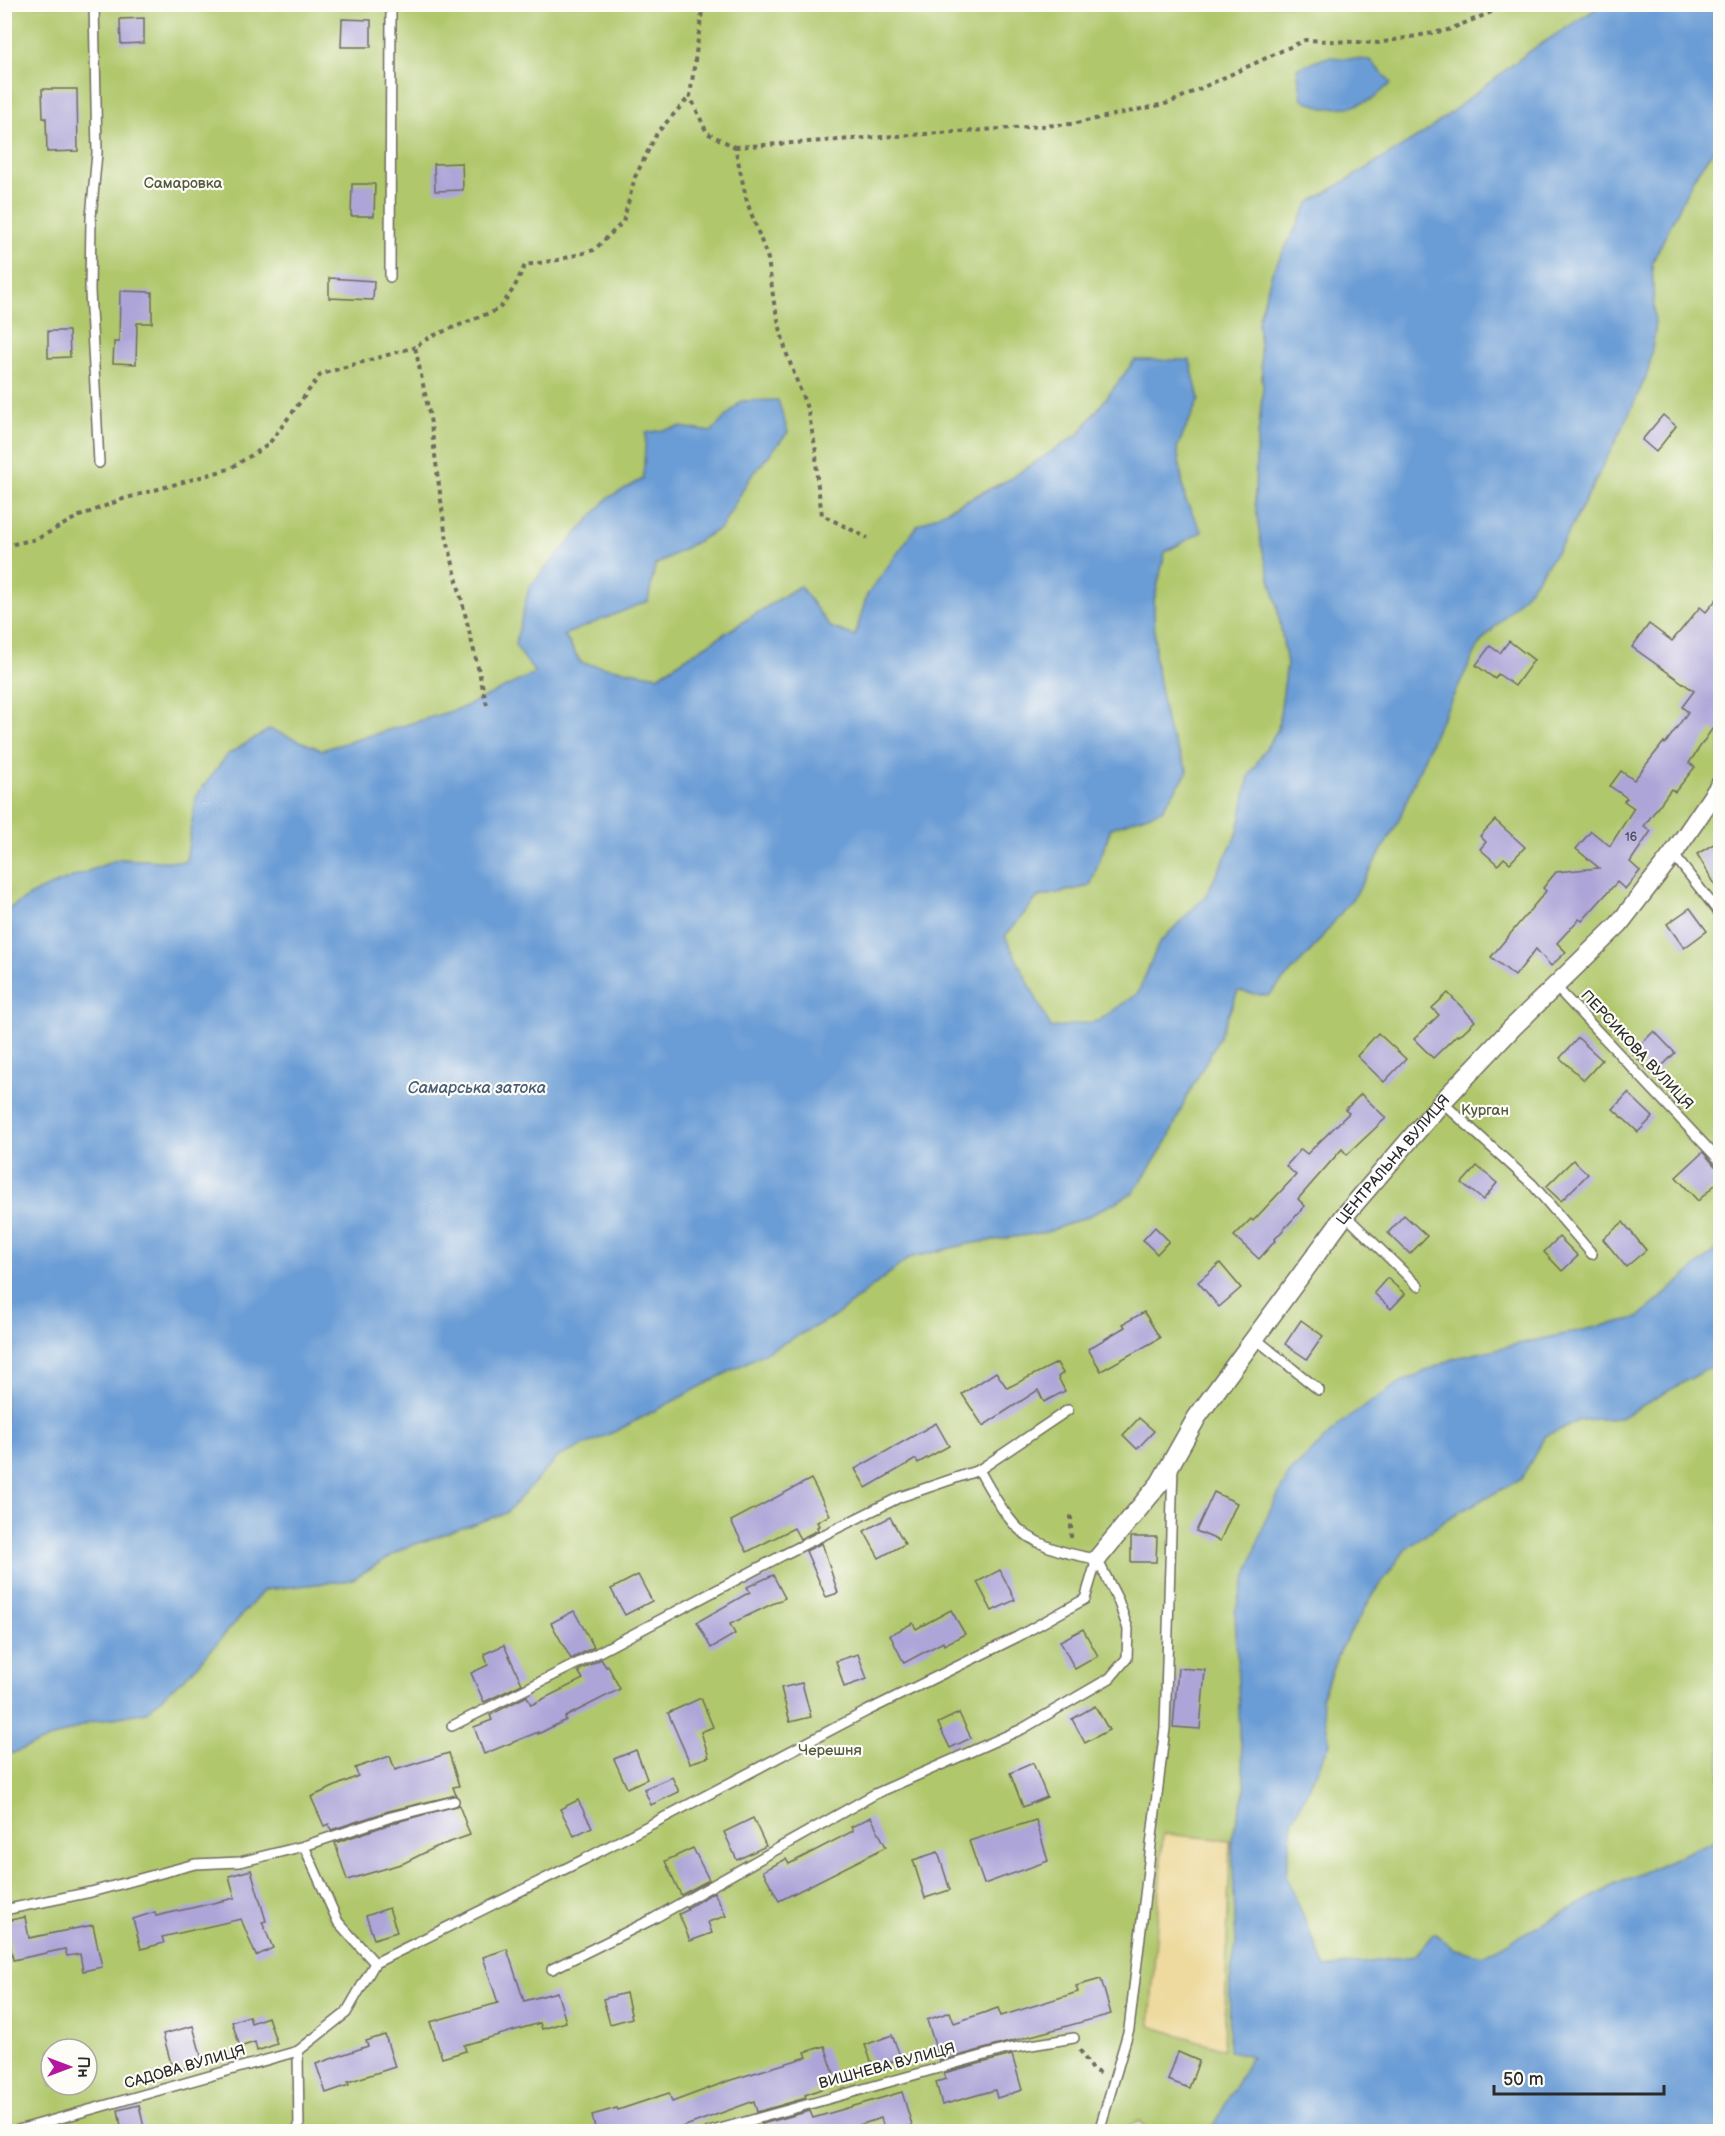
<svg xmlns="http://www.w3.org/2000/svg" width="1725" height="2136" font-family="'Balsamiq Sans',sans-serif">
<rect width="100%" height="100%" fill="#fdfcf7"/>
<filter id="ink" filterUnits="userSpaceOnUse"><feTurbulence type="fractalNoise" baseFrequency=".0167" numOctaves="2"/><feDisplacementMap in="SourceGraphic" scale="12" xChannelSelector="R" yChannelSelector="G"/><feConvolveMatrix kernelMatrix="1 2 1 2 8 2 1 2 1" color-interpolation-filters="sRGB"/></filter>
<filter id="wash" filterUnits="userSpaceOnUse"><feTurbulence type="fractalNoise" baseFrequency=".008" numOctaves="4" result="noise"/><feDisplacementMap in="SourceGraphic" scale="24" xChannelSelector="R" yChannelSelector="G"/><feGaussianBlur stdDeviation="1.35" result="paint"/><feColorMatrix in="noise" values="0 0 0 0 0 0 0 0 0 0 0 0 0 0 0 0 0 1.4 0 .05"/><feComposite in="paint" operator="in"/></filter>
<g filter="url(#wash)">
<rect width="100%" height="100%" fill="#ece2c1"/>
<g fill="#b0c76c" stroke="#6e794c" stroke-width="1.5" fill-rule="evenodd">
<path d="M4,5H1602L1530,51L1423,134L1309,203L1272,273L1258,321L1263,388L1256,456L1255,502L1277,605L1287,664L1278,729L1249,776L1238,832L1205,897L1159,943L1138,993L1098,1021L1051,1028L1005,936L1038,897L1090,886L1111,828L1162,810L1188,771L1167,727L1155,659L1154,601L1165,552L1201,532L1185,499L1177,448L1199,399L1135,360L1079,434L1008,480L949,508L867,595L855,636L830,627L799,586L658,676L581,663L564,634L648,601L655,565L721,528L749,479L788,432L741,402L711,432L680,427L643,479L608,498L536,673L462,708L322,750L269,729L196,796L186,862L119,859L38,891L5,911Z"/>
<path d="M1720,140V1246L1638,1318L1501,1348L1240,1733L1245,1789L1232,1838L1236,1945L1230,1982V2051L1252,2056L1210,2131H1150L1140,2121L1115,2132H5V1756L92,1722L146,1712L194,1669L264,1590L351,1580L404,1548L505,1513L558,1457L618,1430L835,1316L909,1258L968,1244L1047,1232L1089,1216L1133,1193L1168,1140L1185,1100L1219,1038L1238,991L1268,996L1310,952L1355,894L1397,824L1435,732L1480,643L1529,590L1564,541L1597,479L1655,332L1652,263L1694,177ZM51,2049H87V2085H51Z"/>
<path d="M1720,1362V1838L1615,1885L1483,1956L1455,1949L1434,1933L1415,1956L1325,1968L1286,1876L1292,1822L1330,1744L1321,1699L1340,1649L1373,1595L1405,1550L1450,1517L1521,1479L1545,1436L1580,1420L1620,1418Z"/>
</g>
<path fill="#eeda9e" stroke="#8c8264" stroke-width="1.5" d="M1163,1834L1230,1840L1224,2049L1150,2026Z"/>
<g fill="#6b9cd5" stroke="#4b6480" stroke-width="1.5">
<path d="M1602,5H1720V140L1694,177L1652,263L1655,332L1648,372L1625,423L1564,541L1529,590L1480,643L1435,732L1397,824L1356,894L1310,952L1268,996L1238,991L1219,1038L1185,1100L1168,1140L1133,1193L1089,1216L1047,1232L968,1244L909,1258L835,1316L618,1430L558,1457L506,1513L404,1548L351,1580L264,1590L194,1669L146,1712L92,1722L5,1756V911L38,891L119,859L186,862L196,796L228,754L270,729L322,750L462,708L535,673L515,645L529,587L608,498L643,479L646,433L680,427L711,432L741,401L778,400L788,432L749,479L721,528L655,565L648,601L564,635L581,663L658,676L800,586L830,627L855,636L867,595L918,525L1008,480L1079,434L1135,360H1190L1199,399L1177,448L1185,499L1202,532L1165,552L1154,601L1155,659L1167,727L1188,771L1162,810L1111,828L1090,886L1038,897L1005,936L1051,1028L1098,1021L1138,993L1159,943L1205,897L1238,832L1249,776L1278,729L1287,664L1277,605L1261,544L1255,502L1256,456L1263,388L1258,321L1272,273L1309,203L1423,134L1530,51Z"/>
<path d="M1328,57L1370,60L1391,83L1373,99L1351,107L1323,108L1302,99L1297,68Z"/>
<path d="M1720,1246V1362L1620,1418L1580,1420L1545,1436L1521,1479L1450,1517L1405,1550L1373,1595L1340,1649L1321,1698L1330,1744L1292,1822L1286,1876L1325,1968L1415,1956L1434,1933L1455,1949L1483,1956L1615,1885L1720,1838V2131H1210L1252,2056L1229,2051L1230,1982L1236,1945L1232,1838L1245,1789L1240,1733L1235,1611L1266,1518L1289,1474L1342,1422L1399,1383L1455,1358L1638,1318Z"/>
</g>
<g id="blocks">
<g fill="#ada5d8">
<path d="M144,18V43L121,44L120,19Z"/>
<path d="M342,19L371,20V47H341Z"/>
<path d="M42,89H77L78,151L47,152L46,118H43Z"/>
<path d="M462,163L463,190L435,191L434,164Z"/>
<path d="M352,184H375L374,216H351Z"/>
<path d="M329,278L374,281L373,300L329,298Z"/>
<path d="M120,291L152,292V323H137L136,364L113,363L114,342H119Z"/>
<path d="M48,331H69L70,357L48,358Z"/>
<path d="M1663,415L1676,426L1656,452L1642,440Z"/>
<path d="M1720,595V735L1712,729L1689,763L1695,767L1675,792L1671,789L1644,826L1651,831L1630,862L1640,871L1625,889L1617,882L1582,921L1579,919L1557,943L1566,952L1551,966L1536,949L1515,976L1491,957L1546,891L1543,888L1556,872L1599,868L1576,849L1591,831L1610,846L1634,808L1624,801L1627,798L1610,786L1621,771L1634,780L1664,742L1665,744L1688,712L1682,707L1694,691L1632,647L1649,624L1672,641L1700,607L1706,612Z"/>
<path d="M1509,641L1534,660L1515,686L1498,674L1495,679L1476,665L1490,646L1500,653Z"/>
<path d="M1495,820L1525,847L1510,863L1504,858L1498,865L1480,849L1486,842L1480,836Z"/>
<path d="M1720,840V893L1697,854Z"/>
<path d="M1690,908L1707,931L1684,948L1667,924Z"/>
<path d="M1448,993L1475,1021L1459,1036L1457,1035L1433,1058L1414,1039L1439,1015L1432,1008Z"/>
<path d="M1654,1031L1675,1053L1653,1075L1632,1053Z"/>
<path d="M1378,1033L1406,1059L1384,1082L1357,1056Z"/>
<path d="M1578,1038L1602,1060L1584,1080L1560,1058Z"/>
<path d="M1628,1093L1653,1117L1638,1132L1613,1109Z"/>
<path d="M1361,1094L1386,1118L1347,1155L1342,1149L1298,1199L1305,1206L1274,1240L1275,1241L1259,1259L1234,1236L1251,1219L1253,1221L1296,1175L1286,1166L1301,1149L1307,1154L1349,1113L1345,1110Z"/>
<path d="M1703,1152L1715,1166L1720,1168V1180L1698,1201L1676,1177Z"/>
<path d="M1573,1160L1588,1174L1561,1201L1546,1187Z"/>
<path d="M1477,1166L1497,1183L1483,1200L1462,1183Z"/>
<path d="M1404,1215L1427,1236L1410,1254L1388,1233Z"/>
<path d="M1623,1222L1646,1250L1626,1267L1603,1239Z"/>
<path d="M1155,1227L1169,1241L1157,1254L1143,1240Z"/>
<path d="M1559,1237L1578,1256L1562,1271L1544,1252Z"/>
<path d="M1220,1263L1241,1288L1219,1307L1198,1282Z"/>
<path d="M1387,1278L1405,1294L1391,1309L1374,1293Z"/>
<path d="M1144,1312L1160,1338L1101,1371L1088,1349L1125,1327L1123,1324Z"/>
<path d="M1301,1320L1323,1336L1307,1359L1285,1344Z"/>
<path d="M1057,1363L1063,1373L1058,1377L1065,1391L1044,1402L1038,1390L983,1426L962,1394L996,1372L1007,1388Z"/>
<path d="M1139,1418L1154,1431L1137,1449L1123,1435Z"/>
<path d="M936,1423L949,1446L918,1463L916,1459L866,1488L855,1469Z"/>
<path d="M811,1479L830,1515L817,1522L819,1526L817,1527L818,1530L800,1539L794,1528L747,1552L731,1521Z"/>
<path d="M1214,1492L1237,1503L1220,1541L1196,1531Z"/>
<path d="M890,1517L905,1544L879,1558L864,1531Z"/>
<path d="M1131,1537H1157L1156,1562H1131Z"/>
<path d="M822,1543L838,1593L826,1597L806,1551Z"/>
<path d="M1000,1570L1015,1600L992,1611L977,1582Z"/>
<path d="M638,1575L652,1601L625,1615L611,1589Z"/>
<path d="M773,1575L785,1598L730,1624L735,1634L711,1648L697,1622L750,1592L747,1587Z"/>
<path d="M951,1610L965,1634L944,1645L943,1642L904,1663L890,1635L913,1623L916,1629Z"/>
<path d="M574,1611L594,1647L571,1659L551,1623Z"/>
<path d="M1083,1629L1098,1656L1075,1669L1060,1641Z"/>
<path d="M504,1645L522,1684L484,1702L471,1673L488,1665L484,1654Z"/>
<path d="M858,1654L867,1679L844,1687L836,1661Z"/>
<path d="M601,1659L606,1667L608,1666L620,1689L565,1717L566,1720L538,1734V1732L484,1754L474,1727L492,1720L490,1715L527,1696L531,1705L583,1679L578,1671Z"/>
<path d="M1178,1668L1205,1670L1200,1729L1173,1727Z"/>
<path d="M802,1683L811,1717L790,1722L781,1688Z"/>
<path d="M701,1698L713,1727L701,1732L709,1757L690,1763L668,1713Z"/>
<path d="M1095,1706L1109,1730L1085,1743L1072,1719Z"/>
<path d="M959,1713L971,1738L950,1748L938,1723Z"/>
<path d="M636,1750L647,1779L627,1788L614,1759Z"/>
<path d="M449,1753L459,1786L453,1787L456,1795L389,1811L331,1830L329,1824L324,1826L311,1797L358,1776L355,1768L390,1756L395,1770Z"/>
<path d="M1033,1763L1047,1797L1023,1807L1010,1773Z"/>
<path d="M672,1777L679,1792L651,1805L644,1789Z"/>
<path d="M578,1800L592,1827L574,1836L560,1809Z"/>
<path d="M459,1805L470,1835L436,1847L404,1863L347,1880L335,1843L393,1823Z"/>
<path d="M871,1817L886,1847L779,1901L763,1871L786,1859L789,1864L853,1831L851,1827Z"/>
<path d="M753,1818L766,1846L737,1860L724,1832Z"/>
<path d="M1036,1820L1048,1861L984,1884L969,1841Z"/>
<path d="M693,1848L709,1880L681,1895L665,1861Z"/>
<path d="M938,1852L950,1890L925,1898L913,1860Z"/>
<path d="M251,1870L266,1921L262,1922L273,1948L256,1956L241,1919L162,1937L164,1943L141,1949L133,1919L155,1912L156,1916L235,1898L229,1876Z"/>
<path d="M714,1892L726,1916L708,1922L712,1933L690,1941L679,1914L688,1910L687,1908Z"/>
<path d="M389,1908L397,1932L374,1939L366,1916Z"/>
<path d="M25,1917L29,1938L93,1925L102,1967L83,1971L80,1954L67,1956L65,1949L13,1960L6,1921Z"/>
<path d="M507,1949L524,2001L557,1992L566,2022L542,2029L540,2023L464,2045L466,2051L442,2058L430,2022L498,2003L483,1957Z"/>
<path d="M1101,1979L1111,2014L940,2061L927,2020L950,2012L954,2023L998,2008L1001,2016L1078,1992L1076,1986Z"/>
<path d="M626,1993L632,2018L610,2024L603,1999Z"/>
<path d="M249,2016L251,2023L268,2017L277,2044L257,2051L255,2042L240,2047L232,2022Z"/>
<path d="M193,2026L203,2063L173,2071L163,2034Z"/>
<path d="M385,2035L395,2067L348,2082L349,2085L326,2093L316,2064L368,2046L366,2041Z"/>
<path d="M892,2035L901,2058L874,2069L865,2045Z"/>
<path d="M825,2046L837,2083L805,2095L806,2098L757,2112L754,2101L669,2132H596L592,2115L617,2108L618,2110L669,2093L672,2102L731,2080L807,2057L805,2052Z"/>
<path d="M1178,2052L1199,2061L1189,2088L1168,2080Z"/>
<path d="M1012,2055L1022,2090L997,2098L995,2090L942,2105L936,2082L946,2079L944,2073Z"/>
<path d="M902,2092L912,2125L891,2132H885L881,2118L838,2132H764L762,2124L810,2111L813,2118Z"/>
<path d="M139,2105L145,2132H122L118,2110Z"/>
</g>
</g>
</g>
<g filter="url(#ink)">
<use href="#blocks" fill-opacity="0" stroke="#6f6b60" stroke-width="1.5"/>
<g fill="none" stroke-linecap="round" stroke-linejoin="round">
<g stroke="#6f6b60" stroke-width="12">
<g id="lane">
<path d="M94,4L97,153L91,217L90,291L99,463"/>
<path d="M390,277L391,4"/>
<path d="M1673,854L1720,914"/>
<path d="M1556,987L1720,1161"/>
<path d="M1442,1102L1532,1184L1592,1254"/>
<path d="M1345,1215L1418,1286"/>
<path d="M1256,1339L1319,1390"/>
<path d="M979,1470C988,1486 997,1503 1009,1518C1028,1545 1066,1554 1097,1559"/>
<path d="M452,1726L584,1660L785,1554L900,1497L979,1470L1068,1410"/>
<path d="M4,1910L91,1892L195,1864L240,1862L304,1846L391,1817L454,1801"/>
<path d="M375,1963L585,1859L867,1711L1017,1637L1085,1599L1097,1559"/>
<path d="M552,1969L651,1920L875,1794L1022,1729L1110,1678L1127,1658L1128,1629L1118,1600L1097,1559"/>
<path d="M11,2132L298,2051"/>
<path d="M299,2132L298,2051L346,2013L375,1963L338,1922L304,1846"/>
<path d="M709,2132L1007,2049L1074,2038"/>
<path d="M1096,2132L1100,2128L1129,2029L1165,1728L1173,1466"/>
</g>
</g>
<g stroke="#6f6b60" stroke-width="21">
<g id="street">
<path id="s1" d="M1097,1559L1160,1483L1197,1417L1345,1215L1442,1102L1512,1028L1619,924L1673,854L1720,785"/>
</g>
</g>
<g stroke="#6f6b60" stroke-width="4" stroke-dasharray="4.5 4.5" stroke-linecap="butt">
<path d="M703,4L690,96L707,133L735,147L747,202L768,259L774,303L786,352L808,411L816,451L817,479L822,515L868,538"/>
<path d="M735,147L1072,124L1169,103L1305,40L1379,43L1448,30L1511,4"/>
<path d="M4,546L37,539L77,517L123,499L229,469L268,445L321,374L415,347"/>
<path d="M487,705L445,531L430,417L415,347L430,337L499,309L514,288L525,265L558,260L594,250L623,222L635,177L657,133L690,96"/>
<path d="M1071,1538V1511"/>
<path d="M1080,2050L1092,2070L1102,2074"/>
</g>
<use href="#lane" stroke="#fff" stroke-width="9"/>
<use href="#street" stroke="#fff" stroke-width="18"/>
</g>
</g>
<g text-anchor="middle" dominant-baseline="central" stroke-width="4.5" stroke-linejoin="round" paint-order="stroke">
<g font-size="12" fill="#4c4a56">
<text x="1631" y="837">16</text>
</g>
<g font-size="15" fill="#535a3e" stroke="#fdfcf7">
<text x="183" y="183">Самаровка</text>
<text x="1485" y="1110">Курган</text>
<text x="830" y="1750">Черешня</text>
</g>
<g font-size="15" fill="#2b2b2b" stroke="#fdfcf7">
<text transform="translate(1637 1050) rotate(47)">ПЕРСИКОВА ВУЛИЦЯ</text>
<text stroke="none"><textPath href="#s1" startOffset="498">ЦЕНТРАЛЬНА ВУЛИЦЯ</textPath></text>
<text transform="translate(887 2066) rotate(-15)">ВИШНЕВА ВУЛИЦЯ</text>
<text transform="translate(185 2067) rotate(-16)">САДОВА ВУЛИЦЯ</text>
</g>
<g font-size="16" font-style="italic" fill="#485e77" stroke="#fdfcf7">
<text x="477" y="1088">Самарська затока</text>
</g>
</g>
<rect width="1725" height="2136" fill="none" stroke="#fdfcf7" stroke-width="24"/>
<g transform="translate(69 2067) rotate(90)"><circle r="28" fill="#fdfcf7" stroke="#a9a8a5" stroke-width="1.5"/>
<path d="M0-4.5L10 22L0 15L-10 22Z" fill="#b5179e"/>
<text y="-9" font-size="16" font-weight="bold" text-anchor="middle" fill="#2b2b2b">Пн</text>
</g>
<path d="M1494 2085v9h170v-9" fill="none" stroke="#2b2b2b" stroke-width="3"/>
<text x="1503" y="2085" font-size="18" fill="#2b2b2b" stroke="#fdfcf7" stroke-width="4.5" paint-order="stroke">50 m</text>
</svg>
